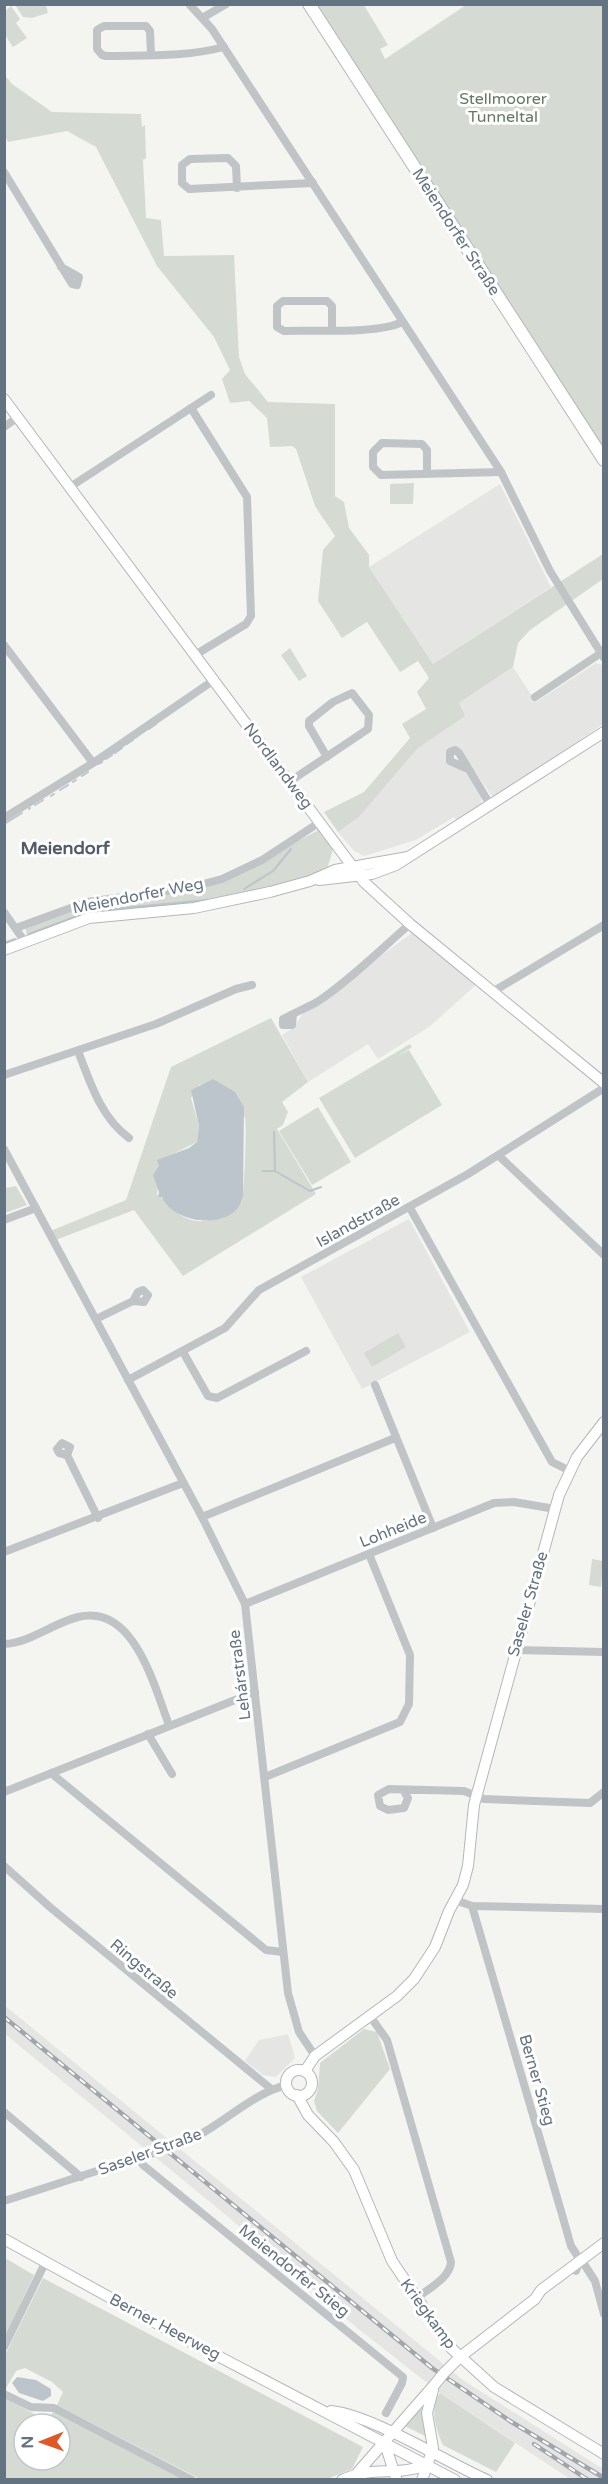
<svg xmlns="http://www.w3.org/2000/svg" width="608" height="2484" font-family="'Varela Round',sans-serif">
<rect width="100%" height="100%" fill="#f4f5f1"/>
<g fill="#e5e6e4">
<path d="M500,484L551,587L433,664L369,567Z"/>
<path d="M596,663L603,665V724L521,781L518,780L504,789V792L498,796L491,795L460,750L446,758L448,763L469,774L482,798L481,805L472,813L470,811L457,820L454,817L416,840L364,856L354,851L338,832L359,817L413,754L416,743L457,704L513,667L536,702Z"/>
<path d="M412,933L477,984L429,1027L378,1059L368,1044L308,1082L282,1035L293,1028L304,1012Z"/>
<path d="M409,1219L470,1332L362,1389L301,1277Z"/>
<path d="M4,2005L463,2380L603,2469V2479H570L440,2393L356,2327L227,2216L5,2034Z"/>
<path d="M288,2034L295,2058L276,2077L263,2075L245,2061L259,2040Z"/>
</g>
<g fill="#d5dbd2" fill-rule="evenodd">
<path d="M15,5H46L48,13L32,18L23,17Z"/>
<path d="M316,5H364L388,45L380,49L385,59L466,5H603V449Z"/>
<path d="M11,6L20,19L16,23L27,38L13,47L5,35V11Z"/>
<path d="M4,74L12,84L52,112L141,114L142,127L145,125L146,158L143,160L146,218L161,220L164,256L234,255L239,357L245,374L268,402L335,404V496L344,502L349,528L369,555V567L433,664L603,554V579L530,630L518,643L513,667L459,703L465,716L418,748L359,817L338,832L324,812L364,792L410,738L402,724L426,709L417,692L429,678L418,661L400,672L367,622L342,638L318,601L323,550L335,536L315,506L296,449L292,446L270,447L267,418L249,401L230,403L222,379L230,370L214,337L157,266L96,147L67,131L8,142L5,136Z"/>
<path d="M414,483L413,504H390V484Z"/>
<path d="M290,648L307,676L299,681L281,655Z"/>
<path d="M317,826L334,846L327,869L292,883L192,905L116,910L27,936L25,926L91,904L181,893L212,885L317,831Z"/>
<path d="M271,1018L308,1082L282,1102L288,1112L283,1125L277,1129L316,1194L183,1276L134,1210L53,1241L48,1232L126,1200L171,1067ZM211,1082C225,1084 240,1104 245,1118C247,1125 244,1192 242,1202C224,1216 202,1230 179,1214C171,1208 167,1199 157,1195L161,1160L197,1142L199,1126L191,1098L199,1085Z"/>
<path d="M410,1044L412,1047L397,1057L409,1050L442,1105L355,1158L319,1098Z"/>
<path d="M318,1107L351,1162L312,1185L279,1131Z"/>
<path d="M16,1186L27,1205L5,1213V1188Z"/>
<path d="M398,1333L406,1347L372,1367L364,1353Z"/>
<path d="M592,1559L603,1561L601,1587L589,1585Z"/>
<path d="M364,2029L377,2032L390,2069L338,2133L317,2111L314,2101L318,2089L320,2063Z"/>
<path d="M5,2258L34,2275L5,2337Z"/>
<path d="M43,2278L363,2447L352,2469L327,2479H200L57,2405L63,2392L52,2382L25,2368L16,2371L5,2390V2355Z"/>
<path d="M440,2393L515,2443L496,2472L443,2445C436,2431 429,2406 440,2393Z"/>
<path d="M4,2398L48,2421L53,2412L182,2479H5ZM24,2424H60V2460H24Z"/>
<path d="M420,2408L422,2411L427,2437L405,2426Z"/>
</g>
<g fill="#bbc5cb">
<path d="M213,1079L235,1092L244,1107L243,1196C237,1231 174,1226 162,1197H158L159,1192L153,1175L159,1166L157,1160L189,1148L197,1142L199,1126L191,1090Z"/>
<path d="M17,2377L36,2380L51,2389V2396L43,2401L19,2393L12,2383Z"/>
</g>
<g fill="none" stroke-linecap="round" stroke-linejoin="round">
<g stroke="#bbc5cb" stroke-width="2">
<path d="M149,729L156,724"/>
<path d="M127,744L133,740"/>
<path d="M115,753L122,748"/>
<path d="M106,759L112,755"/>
<path d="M98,764L102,762"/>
<path d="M82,776L88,772"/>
<path d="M73,782L76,780"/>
<path d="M60,790L68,785"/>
<path d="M51,796L54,794"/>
<path d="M35,805L43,800"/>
<path d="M29,809L30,808"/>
<path d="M4,824L22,813"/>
<path d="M244,889L273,871L291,849"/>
<path d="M29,934L90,911L208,900"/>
<path d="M4,943L15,939"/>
<path d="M263,1171H275L274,1132"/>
<path d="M275,1171L310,1191L321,1187"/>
</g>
<g stroke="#b2b7bb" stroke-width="12">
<g id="secondary">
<path d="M4,399L364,882L410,924L604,1083"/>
<path d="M319,880L372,874L396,865L604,732"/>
<path d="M4,950L89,918L194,908L270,892L310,881L335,870L408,857"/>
<circle cx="299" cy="2083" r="13"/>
<path d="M305,2071L315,2056L397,1996L414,1979L435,1947L449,1911L463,1885L468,1866L474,1805L559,1495L577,1457L604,1422"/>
<path d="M297,2095L308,2115L334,2142L354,2170L392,2261L451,2348L494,2387L604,2454"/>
<path d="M4,2239L174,2333L455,2480"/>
<path d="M444,2373L460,2357L535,2299L541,2290L604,2243"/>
<path d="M331,2411C372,2415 446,2462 487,2480"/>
<path d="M385,2444L396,2478"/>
<path d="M358,2472L435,2384"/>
<path d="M342,2480C374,2465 395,2477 427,2465"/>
<path d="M422,2480L433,2448L427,2413L433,2390"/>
</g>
</g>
<g stroke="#b3b7bb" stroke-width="14">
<path id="primary" d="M309,4L604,460"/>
</g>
<g stroke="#c0c4c7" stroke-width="8">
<path d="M189,4L212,29L501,472L550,571L604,658"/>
<path d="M204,17L226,4"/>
<path d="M151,55L150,31L146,26H104L97,30V49L102,55L106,56C145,55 186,57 224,47"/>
<path d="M4,172L72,284L77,285L79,277L61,267"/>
<path d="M237,188L236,166L228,158L190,159L182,165V183L189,189L313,183"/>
<path d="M332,329V306L327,301H283L277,306V327L284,331C313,330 380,334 402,322"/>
<path d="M191,408L247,497L251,616L246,624L195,655"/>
<path d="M4,427L18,417"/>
<path d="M427,473V450L422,444L382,443L373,452V467L381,475L501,472"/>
<path d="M70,487L211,395"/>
<path d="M4,645L93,763"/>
<path d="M535,697L601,653"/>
<path d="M468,769L450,761V752L455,750L459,753L491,806"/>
<path d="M289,782L368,729L369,715L352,693L333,702L309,721V726L327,757"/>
<path d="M4,818L93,763L214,680"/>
<path d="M4,912L25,942"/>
<path d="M16,928L87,902L188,888L222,879L262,860L320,822"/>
<path d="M494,991L604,925"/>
<path d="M293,1014L292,1025H283V1019C294,1013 306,1008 317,1002C348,982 382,948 410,924"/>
<path d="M78,1051C90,1082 101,1118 129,1138"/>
<path d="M4,1075L156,1024L236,989L252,985"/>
<path d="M4,1149L202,1517L245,1604L288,1993L299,2032L315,2056"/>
<path d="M499,1156L604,1255"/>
<path d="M410,1208L552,1462L570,1471"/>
<path d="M4,1220L36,1208"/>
<path d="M96,1319L133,1301L144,1302L148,1295L143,1290L138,1292L133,1301"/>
<path d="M183,1352L208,1396L217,1398L306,1351"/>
<path d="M128,1380L225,1328L259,1290L468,1174L604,1088"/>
<path d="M375,1385L433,1528"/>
<path d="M67,1455L70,1447L62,1443L57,1449L59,1453L67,1455L98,1518"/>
<path d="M202,1517L395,1438"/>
<path d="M4,1552L183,1483"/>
<path d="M245,1604L494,1503L514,1502L555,1509"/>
<path d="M4,1644C30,1643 53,1623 78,1617C134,1603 154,1686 169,1725"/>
<path d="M516,1650L604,1652"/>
<path d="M148,1734L172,1774"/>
<path d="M51,1773L266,1950L283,1952"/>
<path d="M265,1777L400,1722L409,1704L410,1655L369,1554"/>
<path d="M403,1790L408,1798L404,1808L388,1810L380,1806L378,1795L389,1789L464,1791L484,1799L590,1803L604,1792"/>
<path d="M4,1792L255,1692"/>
<path d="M4,1866L51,1908L270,2088"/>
<path d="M455,1900L472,1906L604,1909"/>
<path d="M472,1906L561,2211L571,2246L580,2260L576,2271"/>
<path d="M370,2016L387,2040L451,2262C450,2278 429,2288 417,2298"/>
<path d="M4,2112L81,2177"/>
<path d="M181,2144C219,2129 249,2094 287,2085"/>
<path d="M138,2158L143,2165L403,2377L402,2383L386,2413"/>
<path d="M4,2201L143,2156"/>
<path d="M584,2264L595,2281L604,2314"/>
<path d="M4,2347L45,2263"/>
<path d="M4,2394L31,2407L54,2408L192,2480"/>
</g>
<use href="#secondary" stroke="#fff" stroke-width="10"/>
<use href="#primary" stroke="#fff" stroke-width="12"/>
<g stroke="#a1a6ac" stroke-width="4.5">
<g id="rail">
<path d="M4,2017L432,2368L510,2421L604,2478"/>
<path d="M534,2444L588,2480"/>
</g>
</g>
<use href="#rail" stroke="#fff" stroke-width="2" stroke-dasharray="7" stroke-linecap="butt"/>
<g stroke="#b2b7bb" stroke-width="12" stroke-linecap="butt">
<path id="secondary-bridge" d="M435,2384L444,2373"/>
</g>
<path stroke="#c0c4c7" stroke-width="8" d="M145,2156L181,2144"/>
<use href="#secondary-bridge" stroke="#fff" stroke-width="10"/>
</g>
<g text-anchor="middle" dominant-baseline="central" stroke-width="6" stroke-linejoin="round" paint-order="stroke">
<g font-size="16" fill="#667863" stroke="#fff">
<text x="503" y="99">Stellmoorer<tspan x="503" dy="18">Tunneltal</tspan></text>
</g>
<g font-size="16" fill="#647381" stroke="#fff">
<text transform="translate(456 232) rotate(57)">Meiendorfer Straße</text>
<text transform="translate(278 766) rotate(53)">Nordlandweg</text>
<text transform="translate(138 896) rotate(-11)">Meiendorfer Weg</text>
<text transform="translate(358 1221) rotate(-29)">Islandstraße</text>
<text transform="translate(393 1530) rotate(-22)">Lohheide</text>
<text transform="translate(528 1604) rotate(-74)">Saseler Straße</text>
<text transform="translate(240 1675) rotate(-97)">Lehárstraße</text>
<text transform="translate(144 1969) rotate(40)">Ringstraße</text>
<text transform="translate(537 2080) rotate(74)">Berner Stieg</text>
<text transform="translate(150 2152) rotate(-20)">Saseler Straße</text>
<text transform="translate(294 2271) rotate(39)">Meiendorfer Stieg</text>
<text transform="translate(428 2314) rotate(54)">Kriegkamp</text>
<text transform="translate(165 2327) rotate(28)">Berner Heerweg</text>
</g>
<g font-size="18" font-weight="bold" fill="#525c66" stroke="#fff">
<text x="65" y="848">Meiendorf</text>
</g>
</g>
<rect width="608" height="2484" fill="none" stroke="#647381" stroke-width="12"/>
<g transform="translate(42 2442) rotate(269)"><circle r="28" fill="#ffffff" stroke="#c1c7cd" stroke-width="1.5"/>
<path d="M0-4.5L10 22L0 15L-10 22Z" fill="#de5927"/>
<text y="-9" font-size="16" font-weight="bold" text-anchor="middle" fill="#647381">N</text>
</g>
</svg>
